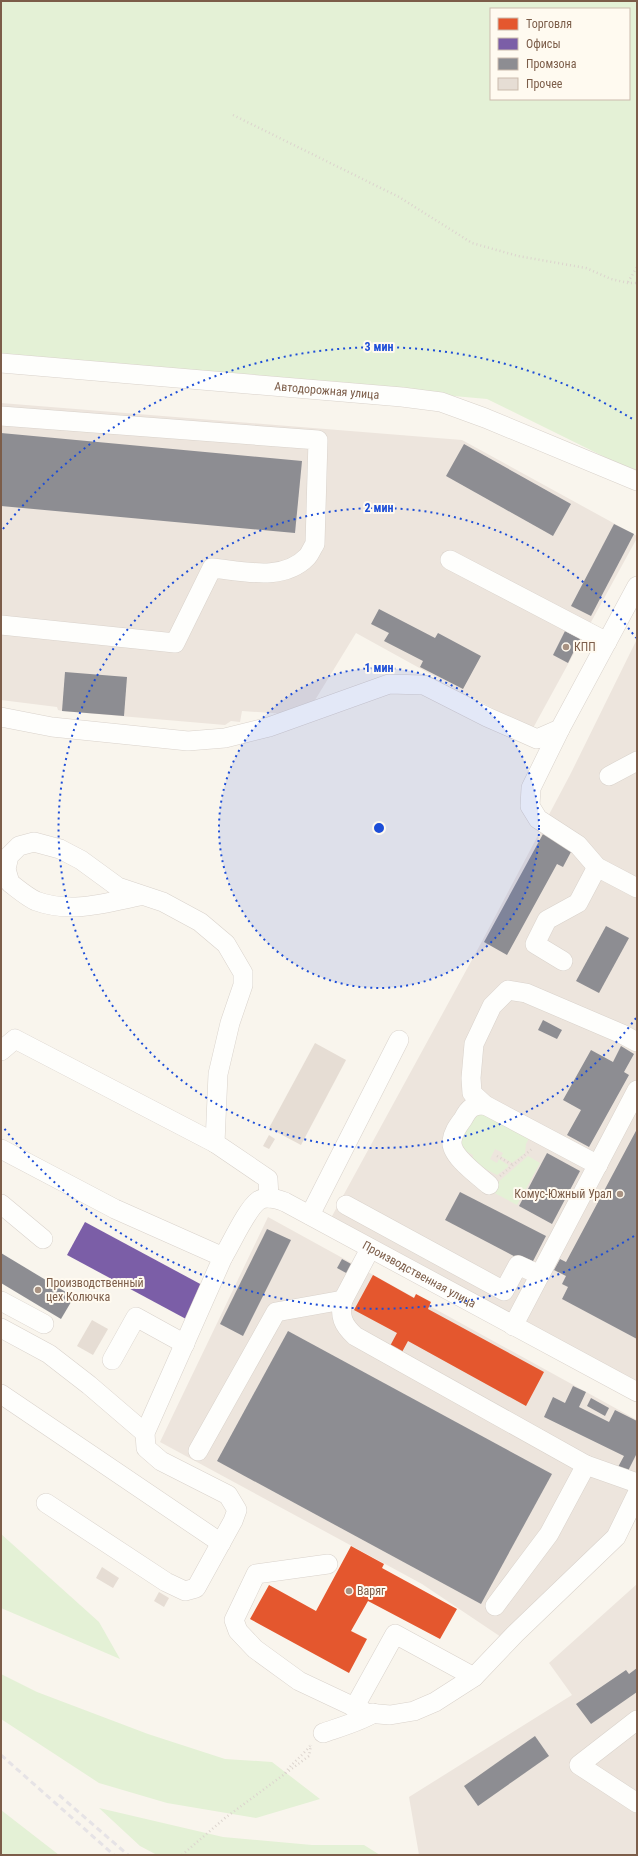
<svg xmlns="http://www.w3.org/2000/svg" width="638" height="1856" font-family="'Roboto Condensed',sans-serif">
<rect width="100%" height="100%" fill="#f9f5ed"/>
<g fill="#ede5dd">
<path d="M1,403L462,440L637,536V538L532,730L356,633L312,705L287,714L242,711L240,722L231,721L225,725L62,711L58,710L57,707L1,700Z"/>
<path d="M637,639V1385L331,1218L480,945L571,773Z"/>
<path d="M268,1217L637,1420V1471L611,1529L501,1637L422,1584L160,1442Z"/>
<path d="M637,1584V1855H419L409,1797L572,1695L549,1663Z"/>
</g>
<g fill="#e4f1d6" fill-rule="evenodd">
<path d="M1,1H637V473L487,399L1,355ZM491,9H629V99H491Z"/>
<path d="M482,1110L530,1136L526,1144L525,1153L512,1163L501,1156L503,1153L495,1149L490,1159L497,1163L499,1159L508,1165V1167L497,1175L472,1162L473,1155L460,1148L456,1141L471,1115Z"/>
<path d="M528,1156L540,1163L517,1205L489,1190Z"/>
<path d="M1,1534L99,1622L120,1659L1,1608Z"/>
<path d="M1,1674L37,1692L148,1734L225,1759L272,1762L320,1799L256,1818L167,1803L99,1783L1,1719Z"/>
<path d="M99,1808L223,1837L312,1845H364L380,1855H157L140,1846Z"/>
<path d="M1,1810L59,1855H1Z"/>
</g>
<g fill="#e4572e">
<path d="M373,1275L414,1298L416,1294L431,1302L428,1309L544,1372L526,1406L408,1341L402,1352L390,1346L397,1333L354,1310Z"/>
<path d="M351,1546L384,1564L382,1568L457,1609L440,1639L368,1601L351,1631L367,1639L349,1673L250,1619L269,1585L316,1611Z"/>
</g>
<path fill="#7b5ea7" d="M85,1222L204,1286L186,1319L67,1255Z"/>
<g fill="#8d8d92">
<path d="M1,433L302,461L295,533L1,506Z"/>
<path d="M464,444L571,504L553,536L446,476Z"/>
<path d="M614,524L634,534L591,616L571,606Z"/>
<path d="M379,609L435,638L438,633L481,656L463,689L420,667L423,661L384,641L389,633L371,624Z"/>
<path d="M565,631L580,639L568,663L553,655Z"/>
<path d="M65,672L127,677L124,716L62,711Z"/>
<path d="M543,834L572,850L563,867L557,864L507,955L484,942Z"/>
<path d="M606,926L629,938L599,993L576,981Z"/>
<path d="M543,1020L562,1030L557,1039L538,1030Z"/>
<path d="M621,1046L634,1054L624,1072L629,1075L589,1147L567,1135L581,1110L563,1100L591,1050L613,1062Z"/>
<path d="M637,1129V1339L562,1299L568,1287L562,1284L566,1276L554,1270L560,1259L566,1262Z"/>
<path d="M547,1153L580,1171L552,1224L519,1206Z"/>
<path d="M460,1192L546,1236L531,1265L445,1220Z"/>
<path d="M267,1229L291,1240L243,1336L220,1324Z"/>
<path d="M1,1253L74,1297L61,1319L1,1283Z"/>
<path d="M342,1259L353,1265L348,1274L337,1268Z"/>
<path d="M288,1331L552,1474L481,1604L217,1461Z"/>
<path d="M573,1386L586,1392L579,1407L609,1422L615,1410L637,1421V1453L628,1471L618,1467L624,1456L544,1417L553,1397L565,1403Z"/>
<path d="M591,1398L609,1408L605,1416L587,1406Z"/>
<path d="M637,1668V1692L591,1724L576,1704L626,1670L629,1674Z"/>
<path d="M535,1736L549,1756L478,1806L464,1786Z"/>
</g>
<g fill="#e6ddd4">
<path d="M315,1043L346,1060L301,1145L269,1128Z"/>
<path d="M269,1135L275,1139L269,1149L263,1146Z"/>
<path d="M92,1320L108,1329L93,1355L77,1346Z"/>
<path d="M102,1567L119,1578L113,1588L96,1578Z"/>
<path d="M159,1592L169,1598L164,1607L154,1601Z"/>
</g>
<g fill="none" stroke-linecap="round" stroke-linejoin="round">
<g stroke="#d9d2cb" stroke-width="20">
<g id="minor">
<path id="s1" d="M1,363L402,397L441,402L485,418L637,481"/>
<path d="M1,416L318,440L315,544C312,548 310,554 307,557C283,582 243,571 212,568L175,643L1,625"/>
<path d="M450,560L607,642"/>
<path d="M1,717L52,727L188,741L225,738L269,727L389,684L424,685L487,717L537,739L560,729L637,586"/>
<path d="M560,729L531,788L530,806L538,819L578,845L597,867L637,888"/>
<path d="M609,776L637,761"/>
<path d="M140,896C105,903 71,914 36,901C27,897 18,889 10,883L6,869L9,856L19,846L34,842L60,849L81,860L118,887L163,902L200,922L226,944L243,973V985L230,1023L218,1074L215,1143L268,1179L269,1198"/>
<path d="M563,961L535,944L547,920L578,903L597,867"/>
<path d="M1,1051L15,1039L215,1143"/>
<path d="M485,1105C472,1105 469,1108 463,1119C458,1126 453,1132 452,1141C450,1156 479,1176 489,1185"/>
<path d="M1,1149L115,1209L223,1257L145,1433L146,1448L161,1461L228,1495L237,1510L233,1521L196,1588L185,1591L166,1582L46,1503"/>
<path d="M598,1165L485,1105L472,1093L471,1078L474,1044L492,1006L508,990L526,993L622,1034L637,1042"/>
<path d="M1,1204L43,1239"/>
<path d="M346,1205L504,1291L518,1265L540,1275"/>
<path d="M310,1215L399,1040"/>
<path d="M370,1249L343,1300C339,1316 343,1325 355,1336L586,1465L549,1534L495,1606"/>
<path id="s2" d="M223,1257C231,1244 247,1209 258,1201C266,1195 277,1199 285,1202L637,1392"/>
<path d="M1,1301L44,1324"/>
<path d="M513,1326L637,1090"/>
<path d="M1,1328L49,1354L89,1385L145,1433"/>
<path d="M112,1360L136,1317L185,1344"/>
<path d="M1,1394L221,1543"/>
<path d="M198,1451L276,1312L343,1300"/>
<path d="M586,1465L637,1483"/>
<path d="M328,1564L256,1574L234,1620L238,1631L255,1649L299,1681L367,1713L390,1715L414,1711L435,1702L474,1677L515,1634L616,1537L637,1494"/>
<path d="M354,1708L395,1634L474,1677"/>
<path d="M637,1720L579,1765L637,1803"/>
<path d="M323,1733C334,1729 365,1720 373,1713"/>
</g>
</g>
<g stroke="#dcd4ce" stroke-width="2.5" stroke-dasharray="1 3" stroke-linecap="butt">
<path d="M233,115L399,197L472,243L518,256L586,268L611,279L628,283H637"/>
<path d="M628,282L637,267"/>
<path d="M497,1156L513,1165"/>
<path d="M500,1176L533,1148"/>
<path d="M285,1773C292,1763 302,1756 310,1746"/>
<path d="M182,1855L225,1818L309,1756L311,1745"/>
</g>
<use href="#minor" stroke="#fefefc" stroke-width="19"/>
<g stroke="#e6e3e6" stroke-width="3" stroke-dasharray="6 4" stroke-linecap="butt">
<path d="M1,1755L114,1855"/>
<path d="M59,1795L128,1855"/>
</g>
</g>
<circle cx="379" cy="828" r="160" fill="#1d4ed8" fill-opacity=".12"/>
<g fill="none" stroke="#1d4ed8" stroke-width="2" stroke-dasharray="2 4">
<circle cx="379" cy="828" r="160"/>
<path d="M636 1018A320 320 0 1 1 636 638"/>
<path d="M634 1236A481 481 0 0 1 3 1127M3 529A481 481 0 0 1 634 420"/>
</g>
<g fill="#a89282" stroke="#fffaf0" stroke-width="1.5">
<circle cx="566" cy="647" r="4"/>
<circle cx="620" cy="1194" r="4"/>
<circle cx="38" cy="1290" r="4"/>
<circle cx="349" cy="1591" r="4"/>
</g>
<g text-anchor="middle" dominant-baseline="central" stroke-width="4" stroke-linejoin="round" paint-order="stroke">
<g font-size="12" fill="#7c5d49" stroke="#fffaf0">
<text stroke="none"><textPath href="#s1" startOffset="327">Автодорожная улица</textPath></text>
<text stroke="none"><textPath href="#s2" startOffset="247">Производственная улица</textPath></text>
</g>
<g font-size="12" fill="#7c5d49" stroke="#fffaf0" text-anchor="start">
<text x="574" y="647">КПП</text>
<text x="612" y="1194" text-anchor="end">Комус-Южный Урал</text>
<text x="46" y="1283">Производственный<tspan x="46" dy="14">цех Колючка</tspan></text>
<text x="357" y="1591">Варяг</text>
</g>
</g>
<circle cx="379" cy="828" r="6" fill="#1d4ed8" stroke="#fffaf0" stroke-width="2"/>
<g font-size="12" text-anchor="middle" font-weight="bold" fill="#1d4ed8" stroke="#fffaf0" stroke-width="4" stroke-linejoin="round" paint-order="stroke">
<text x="379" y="351">3 мин</text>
<text x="379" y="512">2 мин</text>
<text x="379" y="672">1 мин</text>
</g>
<rect width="638" height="1856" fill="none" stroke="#7c5d49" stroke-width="4"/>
<rect x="490" y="8" width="140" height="92" fill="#fffaf0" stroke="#cbbbad"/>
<rect x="498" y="18" width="20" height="12" fill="#e4572e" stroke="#cbbbad"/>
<text x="526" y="28" font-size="12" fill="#7c5d49">Торговля</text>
<rect x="498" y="38" width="20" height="12" fill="#7b5ea7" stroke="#cbbbad"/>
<text x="526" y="48" font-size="12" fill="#7c5d49">Офисы</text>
<rect x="498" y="58" width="20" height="12" fill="#8d8d92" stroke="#cbbbad"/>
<text x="526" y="68" font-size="12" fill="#7c5d49">Промзона</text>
<rect x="498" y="78" width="20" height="12" fill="#e6ddd4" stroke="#cbbbad"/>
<text x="526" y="88" font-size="12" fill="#7c5d49">Прочее</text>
</svg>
